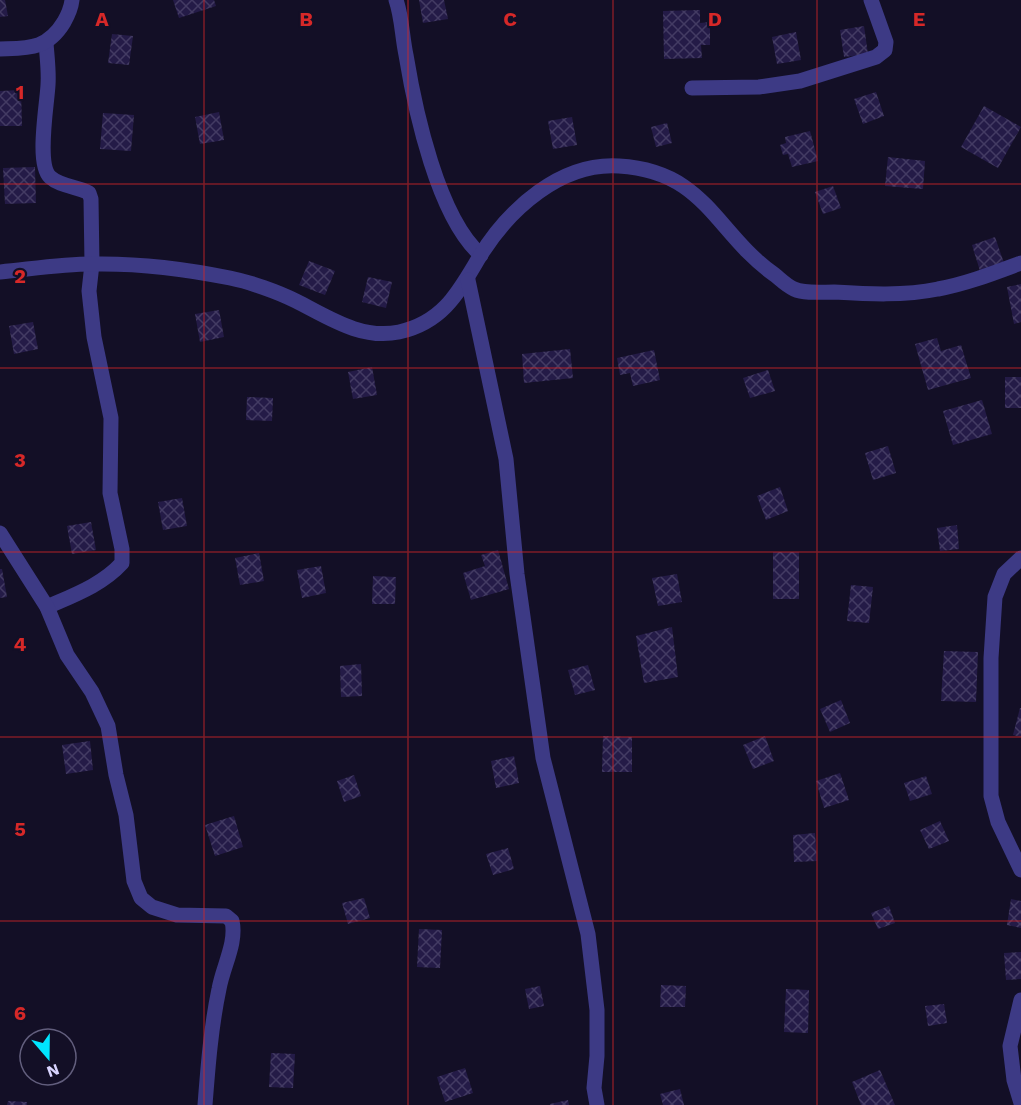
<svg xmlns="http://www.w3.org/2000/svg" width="1021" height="1105" font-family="'Work Sans',sans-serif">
<defs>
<pattern id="building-cross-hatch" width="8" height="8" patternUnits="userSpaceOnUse" patternTransform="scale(1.5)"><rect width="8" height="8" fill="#241b47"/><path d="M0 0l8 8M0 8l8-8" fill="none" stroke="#433b63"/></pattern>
</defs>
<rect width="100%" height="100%" fill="#130f26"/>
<g fill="url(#building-cross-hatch)">
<path d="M0,0H5L8,16L0,17Z"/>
<path d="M173,0H214L216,6L179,18Z"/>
<path d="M419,0H444L448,19L423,23Z"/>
<path d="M700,10V23L710,22V45H701L702,58L664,59L663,11Z"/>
<path d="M864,26L868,54L844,57L840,30Z"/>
<path d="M796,32L801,60L777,64L772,37Z"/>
<path d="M112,34L133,36L129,65L108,63Z"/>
<path d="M21,90L22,126H0V91Z"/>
<path d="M876,92L884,116L863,124L854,99Z"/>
<path d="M984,106L1021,127L998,168L961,147Z"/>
<path d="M219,112L224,140L200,144L195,117Z"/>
<path d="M103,113L134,115L131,151L100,149Z"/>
<path d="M572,117L577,145L553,149L548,121Z"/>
<path d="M667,123L672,143L656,147L651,127Z"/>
<path d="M810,131L818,161L792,167L788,154L783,155L780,145L786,143L785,137Z"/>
<path d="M888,157L925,161L923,189L885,186Z"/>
<path d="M35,167L36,203L5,204L3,168Z"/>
<path d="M833,186L841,208L823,214L815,192Z"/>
<path d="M995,237L1004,263L980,271L972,245Z"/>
<path d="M309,261L335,271L325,295L299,285Z"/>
<path d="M368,277L392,282L386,308L362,302Z"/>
<path d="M1021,284V322L1014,324L1007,287Z"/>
<path d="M219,310L224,337L200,342L195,314Z"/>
<path d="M33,322L38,349L14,354L9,326Z"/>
<path d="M937,338L941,351L961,345L971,378L928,390L915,344Z"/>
<path d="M570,349L573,378L524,383L522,354Z"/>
<path d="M654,350L660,380L633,386L630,373L620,375L617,358Z"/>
<path d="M372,367L377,395L353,399L348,372Z"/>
<path d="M768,370L775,391L750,398L743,378Z"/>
<rect x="1005" y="377" width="16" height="31"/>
<path d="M247,397L273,398L272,421L246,420Z"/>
<path d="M982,400L992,434L953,445L943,411Z"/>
<path d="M888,446L896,473L873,480L865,453Z"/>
<path d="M780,487L788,511L766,520L757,496Z"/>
<path d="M182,498L187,526L163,530L158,502Z"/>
<path d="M91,522L96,550L72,554L67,526Z"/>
<path d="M957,525L959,549L940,551L937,528Z"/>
<path d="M498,550L509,589L471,600L463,573L485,566L481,555Z"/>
<rect x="773" y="552" width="26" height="47"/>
<path d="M259,553L264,581L240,585L235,558Z"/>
<path d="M321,566L326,593L302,598L297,570Z"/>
<path d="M0,569H2L7,597L0,598Z"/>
<path d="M677,574L682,602L658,606L652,578Z"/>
<path d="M373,576L396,577L395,604H372Z"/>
<path d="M851,585L873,587L869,623L847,621Z"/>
<path d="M672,627L678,677L644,683L636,636Z"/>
<path d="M944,651L978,652L976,702L941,701Z"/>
<path d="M361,664L362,696L341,697L340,666Z"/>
<path d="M588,665L595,690L575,695L568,670Z"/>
<path d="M841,700L850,723L830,732L820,709Z"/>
<path d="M1020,708H1021V737L1013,735Z"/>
<path d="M603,736L632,737V772H602Z"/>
<path d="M765,736L774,761L753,769L743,745Z"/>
<path d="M90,741L93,770L66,774L62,745Z"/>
<path d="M514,756L519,783L496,788L491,761Z"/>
<path d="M840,773L849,800L824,808L816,781Z"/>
<path d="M354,775L361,796L344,802L337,781Z"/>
<path d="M926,776L932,794L910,801L904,783Z"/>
<path d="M234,816L243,847L215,856L205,825Z"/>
<path d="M940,821L949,841L929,849L920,830Z"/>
<path d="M815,833L817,861L794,862L793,835Z"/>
<path d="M508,848L514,869L493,875L486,854Z"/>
<path d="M364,898L370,918L348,924L342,903Z"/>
<path d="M1011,899L1021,901V928L1007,925Z"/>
<path d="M889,906L895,923L878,929L871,913Z"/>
<path d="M419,929L442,930L440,968L417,967Z"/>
<path d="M1021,952V979L1006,980L1004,953Z"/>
<path d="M661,985L686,986L685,1007H660Z"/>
<path d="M540,986L544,1006L529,1009L525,989Z"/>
<path d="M786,989L809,990L808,1033L784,1032Z"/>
<path d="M944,1004L947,1023L928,1026L925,1006Z"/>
<path d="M271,1053L295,1054L293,1088L269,1087Z"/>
<path d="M465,1068L473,1093L445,1102L437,1077Z"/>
<path d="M880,1070L895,1105H861L852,1082Z"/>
<path d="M680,1089L684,1105H663L660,1094Z"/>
<path d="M568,1100L569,1105H550V1104Z"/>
<path d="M8,1101L27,1102V1105H7Z"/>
</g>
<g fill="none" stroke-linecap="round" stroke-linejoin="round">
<g stroke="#3d3a85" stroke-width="15">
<path d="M396,0C402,17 402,36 406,55C415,110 438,218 481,255"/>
<path d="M46,43C47,57 49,71 48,85C47,105 36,164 50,177C61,187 77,186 89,193L91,199L92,264L89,291L94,337L111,418L110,493L122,549V563C102,585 74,595 47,607"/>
<path d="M0,49C28,48 47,50 64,22C68,15 71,9 72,0"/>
<path d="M692,88L759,87L800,81L876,57L885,50L886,42L871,0"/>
<path d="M0,272C31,269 62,264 92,264C138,263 186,269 230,278C250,282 278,292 296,301C328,317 361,340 399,332C444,322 459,291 480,256C509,209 561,162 619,166C706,171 715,233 775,275C781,280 787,286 794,289C805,294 822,292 834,292C868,294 904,296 938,289C966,284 994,273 1021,263"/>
<path d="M468,280L506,459L517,574L543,758L588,934L597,1010V1056L594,1088L597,1105"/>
<path d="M0,533L47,607L67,655L92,692L108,726L116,775L126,815L134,881L141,898L152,907L177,915L226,916L232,921C237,943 223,966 219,989C211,1027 208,1066 205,1105"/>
<path d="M1021,558L1004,574L995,597L991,658V796L998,822L1021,870"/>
<path d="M1021,1000L1010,1046L1014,1080L1021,1103"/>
</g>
</g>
<path fill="none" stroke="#d62828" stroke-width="1.5" stroke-opacity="0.55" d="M204,0V1105M408,0V1105M613,0V1105M817,0V1105M0,184H1021M0,368H1021M0,552H1021M0,737H1021M0,921H1021"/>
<g font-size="20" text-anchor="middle" font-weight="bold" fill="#d62828" stroke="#130f26" stroke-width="4.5" stroke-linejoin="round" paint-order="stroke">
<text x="102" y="26">A</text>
<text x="306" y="26">B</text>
<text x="510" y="26">C</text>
<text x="715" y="26">D</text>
<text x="919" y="26">E</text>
<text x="20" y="99">1</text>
<text x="20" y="283">2</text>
<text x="20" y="467">3</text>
<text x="20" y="651">4</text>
<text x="20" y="836">5</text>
<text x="20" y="1020">6</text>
</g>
<g transform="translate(48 1057) rotate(160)"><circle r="28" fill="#130f26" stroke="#625e7d" stroke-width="1.5"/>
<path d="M0-4.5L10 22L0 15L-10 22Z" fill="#00e5ff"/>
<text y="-9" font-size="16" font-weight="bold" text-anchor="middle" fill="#d9d4ff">N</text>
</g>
</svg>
